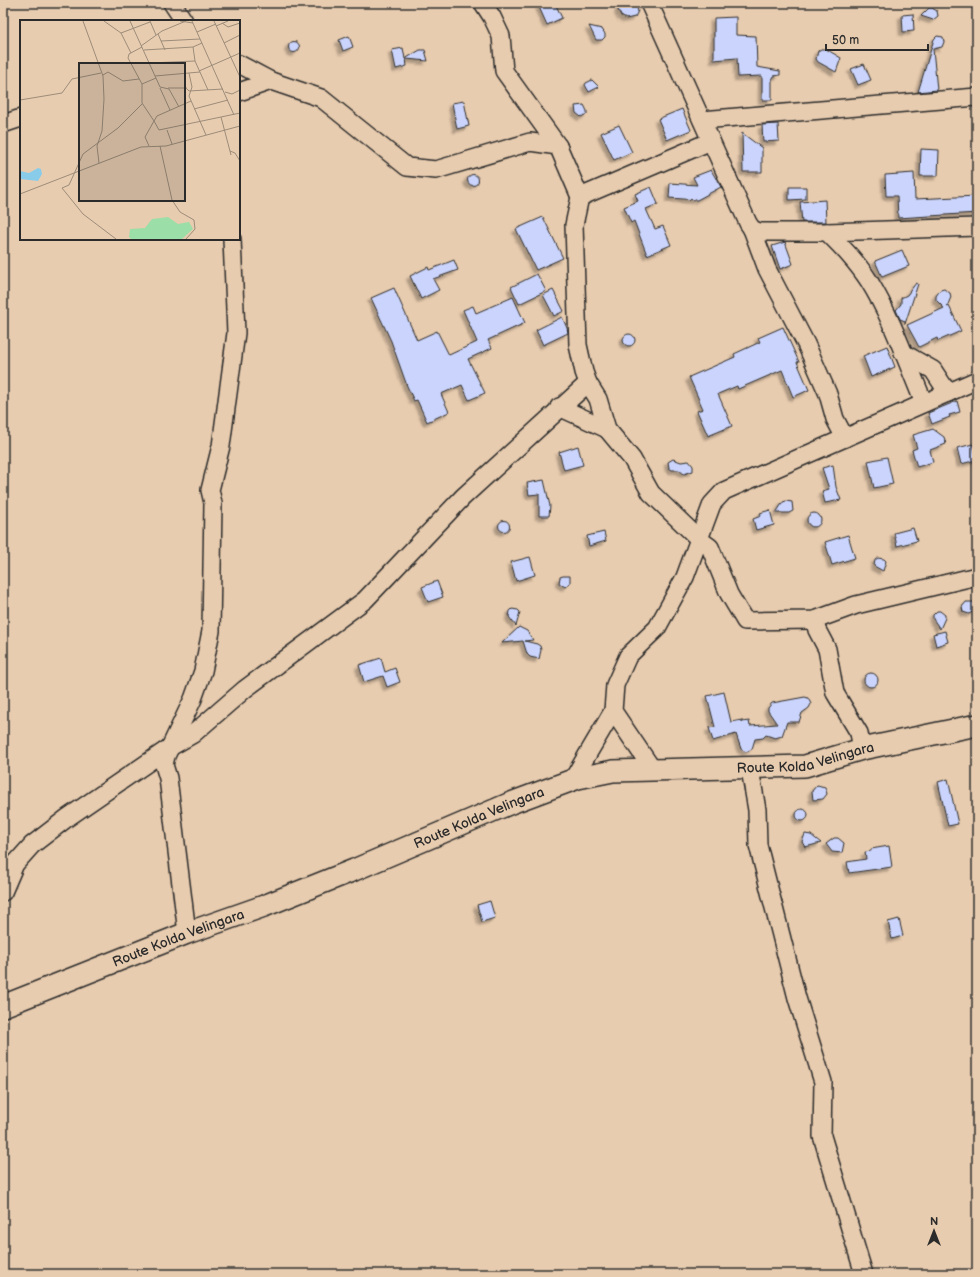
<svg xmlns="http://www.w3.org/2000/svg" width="980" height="1277" font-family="'Balsamiq Sans',sans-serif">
<defs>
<filter id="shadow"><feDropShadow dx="-3.5" dy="3.5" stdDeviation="1" flood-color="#0004"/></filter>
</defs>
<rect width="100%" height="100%" fill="#e8ccaf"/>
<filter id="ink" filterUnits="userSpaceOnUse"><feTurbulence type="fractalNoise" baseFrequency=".025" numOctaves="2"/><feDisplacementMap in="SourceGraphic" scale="8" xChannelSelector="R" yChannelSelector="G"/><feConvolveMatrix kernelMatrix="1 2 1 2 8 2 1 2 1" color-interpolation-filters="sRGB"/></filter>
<g filter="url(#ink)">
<g fill="#cbd4fc" stroke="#2b2b2b" filter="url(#shadow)">
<path d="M548,3H555L562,18L547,25L539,7Z"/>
<path d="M621,3H635L638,11L635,17L626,19L621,16L618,10Z"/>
<path d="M929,8H932L937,11L938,16L933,20L921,16Z"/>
<path d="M913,14L914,31L903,32L902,15Z"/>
<path d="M736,17V35L756,36L757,67L780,71V75L774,76L772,80V100H762V76L738,77L737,58L714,60V18Z"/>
<path d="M589,26L602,29L605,34V37L602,40H596Z"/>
<path d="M349,36L353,47L343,51L339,40Z"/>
<path d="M937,36L943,37L944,42L942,47L933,49L937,90L918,92L934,39Z"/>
<circle cx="294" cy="47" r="5.5"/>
<path d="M403,48L405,59L420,50H425L428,61L406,59L407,66L396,69L392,50Z"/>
<path d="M821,49H826L841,58L836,72L818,62L816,59L818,51Z"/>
<path d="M864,64L871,80L858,85L851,69Z"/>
<path d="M592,80L599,87L589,92L585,85L586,83Z"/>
<path d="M464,101L469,126L457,129L452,103Z"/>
<path d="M584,105L587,111V114L581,117L576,113L575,106Z"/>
<path d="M682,109L691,130L667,140L658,119Z"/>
<path d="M778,124L779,141L763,142L762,125Z"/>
<path d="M619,125L632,152L614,160L601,133Z"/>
<path d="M742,133L762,148V172H743Z"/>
<path d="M921,149L939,150L938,176H920Z"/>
<path d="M711,170L721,187L697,200L669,198L670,183L697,185L693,177Z"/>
<path d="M914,173L915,199L977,196V213L898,218L897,196H886L885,175Z"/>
<circle cx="473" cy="180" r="5.5"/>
<path d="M651,187L658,204L646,209L655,229L663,226L671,245L647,255L634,221L631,223L624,207L638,201L635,194Z"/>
<path d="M789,187H806V199L789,200Z"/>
<path d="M825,200L826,222H802L800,202Z"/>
<path d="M543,217L563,258L536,270L516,229Z"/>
<path d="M785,242L793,264L780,269L772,246Z"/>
<path d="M902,250L909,266L882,277L875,261Z"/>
<path d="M454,260L458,270L433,279L439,290L421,299L410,276L428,267L429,270Z"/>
<path d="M537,274L546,291L519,304L511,287Z"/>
<path d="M916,283L918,284L905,324V321L900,319L896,310L901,304V298L907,295Z"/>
<path d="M394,288L417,340L437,331L449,355L477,342L463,310L473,306L476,313L513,297L525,323L488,340L492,348L468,359L485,393L469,400L462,385L441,394L449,412L427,422L417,400L414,401L407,386L391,341L371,298Z"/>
<path d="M944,289L950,293L951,297L947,307L949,306L961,331L938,341L937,338L919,347L907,325L944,308L936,300V296L940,290Z"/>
<path d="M553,290L564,311L554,316L543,295Z"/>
<path d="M562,317L567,328L568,333L543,345L536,330Z"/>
<path d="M783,327L799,362H797L809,390L793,397L782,370L738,389L737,386L718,394L732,426L708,436L697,411L703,409L689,377L735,357L734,354L760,342L758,338Z"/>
<circle cx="629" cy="340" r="6"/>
<path d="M887,346L895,367L871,377L863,356Z"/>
<path d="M957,401L960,412L949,415L950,417L932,424L928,413Z"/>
<path d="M933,429L944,437L946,444L930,450L933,462L917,467L912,450L917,448L913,435Z"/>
<path d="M973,444L977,460L961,464L957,448Z"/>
<path d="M578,446L583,465L564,470L559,452Z"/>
<path d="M887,457L893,484L874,488L868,461Z"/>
<path d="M673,459L681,462L689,461L693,466V471L684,474L679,470H672L669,468L668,462Z"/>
<path d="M833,465L836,487L841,500L825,503L822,491L829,489L822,468Z"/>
<path d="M544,480L550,506L549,516H539V494L529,495L527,483Z"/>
<path d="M786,501L792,502L793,511L789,513H776L783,502Z"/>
<path d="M770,510L774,525L756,530L753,519L761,516L760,513Z"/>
<circle cx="814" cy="520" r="7"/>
<circle cx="504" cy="526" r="5.5"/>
<path d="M913,528L917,541L897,546L894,533Z"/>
<path d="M604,532L606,541L589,546L587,536Z"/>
<path d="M848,535L855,558L832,565L825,542Z"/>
<path d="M530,557L535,575L516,581L511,562Z"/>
<path d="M878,558L884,559L886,561L883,571L874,566L875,560Z"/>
<path d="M563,576H570V583L565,587L559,583L560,577Z"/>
<path d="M437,581L443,597L428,602L422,587Z"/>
<path d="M966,602H977V609L969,614L963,612L962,607Z"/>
<path d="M512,609L518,610L520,612L516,626L509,617L510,611Z"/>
<path d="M937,611H940L945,615V618L940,629L933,619V615Z"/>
<path d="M519,627L527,631L533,640L525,641L537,644L540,646L541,650L539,659L530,657L527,654L523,641L502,643Z"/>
<path d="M945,631L948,642L936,646L933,634Z"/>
<path d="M381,658L385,672L395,668L400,682L387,687L383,676L364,682L359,665Z"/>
<circle cx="871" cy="680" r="7"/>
<path d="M724,692L731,722L742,720V722L749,721L750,726L777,724L768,711V708L772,703L805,697L808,698L811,704L809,708L802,713L799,722H787L782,736L775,738L766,735L763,738L755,739L752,749L746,752L741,749L736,734L713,741L709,728L715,727L707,696Z"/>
<path d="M948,779L958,824L948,826L938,782Z"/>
<path d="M817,785L825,787L827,794L823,799L813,800L812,791Z"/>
<circle cx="802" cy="815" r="6"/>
<path d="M805,834L811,835L821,843L805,847L802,842Z"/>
<path d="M834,838H838L844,843L842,853L832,852L826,844Z"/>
<path d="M889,846L892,867L849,873L847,862L866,859L865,852L871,851V849Z"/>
<path d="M490,901L495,918L482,922L477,905Z"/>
<path d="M899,919L903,936L892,939L888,922Z"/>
</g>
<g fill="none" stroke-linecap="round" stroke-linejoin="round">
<g stroke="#2b2b2b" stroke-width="20">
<g id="minor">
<path d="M172,3L184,21"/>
<path d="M483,3L492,17L501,36L504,71L558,146L580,197L711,141"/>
<path d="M649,3L748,223L752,229L759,232H827C842,247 857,262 869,281C892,318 907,363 924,403"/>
<path d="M239,64L271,81"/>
<path d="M239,92L271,81L321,98L407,167L436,170L530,142L558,146"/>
<path d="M702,120L977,97"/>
<path d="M3,124L21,118"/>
<path d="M580,197L574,225L578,345L584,372L588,383L598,399L607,429L632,459L651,493L699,539L685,577L657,628L628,656L615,685L613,711L653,770"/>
<path d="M752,229L767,269L806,344L828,394L835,419L845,438"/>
<path d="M827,232L977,227"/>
<path d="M903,353L933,370L948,393"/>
<path d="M977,380L724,491L712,504L699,539L710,547L729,594L745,621L815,620L856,605L977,576"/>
<path d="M559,407L607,429"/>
<path d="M815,620L817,630L827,649L835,693L859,733L862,749"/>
<path d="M750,769L757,810L758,845L797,998L823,1082L822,1136L864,1274"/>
<path d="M573,779L613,711"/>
<path d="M3,892L15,864L32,845L67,818L172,746L193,734L245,689L365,600L463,497L588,383"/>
<path d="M187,933L168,778L164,765L166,756L193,699L203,671L211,631L213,503L210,490L221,446L236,333L232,239"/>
</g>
</g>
<g stroke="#2b2b2b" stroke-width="24">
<g id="major">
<path id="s1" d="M3,1006L187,933L264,906L354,870L511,803L578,778L613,771L805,766L862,749L977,725"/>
</g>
</g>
<use href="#minor" stroke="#e8ccaf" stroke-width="17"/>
<use href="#major" stroke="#e8ccaf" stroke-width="21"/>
</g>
</g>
<g text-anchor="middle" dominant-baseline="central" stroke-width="3" stroke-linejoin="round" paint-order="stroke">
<g font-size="14" fill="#2b2b2b" stroke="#e8ccaf">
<text stroke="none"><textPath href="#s1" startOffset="848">Route Kolda Velingara</textPath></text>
<text stroke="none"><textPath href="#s1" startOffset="512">Route Kolda Velingara</textPath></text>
<text stroke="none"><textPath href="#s1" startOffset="188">Route Kolda Velingara</textPath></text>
</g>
</g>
<g transform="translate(20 20)">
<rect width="220" height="220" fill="#e8ccaf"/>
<path d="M148,197L158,204L169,202L173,209L162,219H111L109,217L110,209L125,208L132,199Z" fill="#9cdea7"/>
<path d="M18,148L21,149L22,154L18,161L0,159V151L9,153Z" fill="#89ccea"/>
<path fill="none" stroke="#9c8c7a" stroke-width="1" d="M63,1L83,56L84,79L82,111L77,126L79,143M84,1L101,13M110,1L140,67L149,69L159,87M130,1L136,15M160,1L173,3M172,1L214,95M194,1L220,57M202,3L208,7L220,3M196,6L208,1M177,12L196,4M138,14L145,30M141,21L180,19M182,23L173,27L175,41L188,70M204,23L220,15M121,26L142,11L166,1M122,27L109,34L108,38L122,64L136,58M124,30L173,27M111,33L101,13L130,2M129,43L175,41M179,51L220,33M169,53L172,67L169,76L186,115M83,55L88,52L103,61L119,59M135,56L180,52M122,64V83L134,101L125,117L129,126M140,68L150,90M148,68H167M166,68L169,71L203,69M205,72L212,74L220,70M0,80L42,73L52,59L81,53M171,81L137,96L134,101L139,110L220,93M174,89L208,80M201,97L211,135M147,110L152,124M140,126L152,180L160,192L174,200L175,209L166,219M210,131L215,133L220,141M0,174L121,127L146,126L220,106M96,219L63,194L42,168L49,165L63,134L98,108L122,84"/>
<path fill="#2b2b2b" fill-opacity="0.15" stroke="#2b2b2b" stroke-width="2" d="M59,43H165V181H59Z"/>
<rect width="220" height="220" fill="none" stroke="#2b2b2b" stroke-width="2"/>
</g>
<rect width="980" height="1277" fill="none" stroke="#e8ccaf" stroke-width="16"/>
<rect x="8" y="8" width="964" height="1261" fill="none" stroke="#2b2b2b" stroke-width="1.5" filter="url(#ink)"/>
<g transform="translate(934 1231)" stroke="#e8ccaf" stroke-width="3" paint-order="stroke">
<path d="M0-3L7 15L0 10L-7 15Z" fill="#2b2b2b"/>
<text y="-6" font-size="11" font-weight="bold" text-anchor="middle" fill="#2b2b2b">N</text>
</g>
<path d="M826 44v6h102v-6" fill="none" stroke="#2b2b2b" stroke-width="2"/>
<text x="832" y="44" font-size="12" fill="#2b2b2b" stroke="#e8ccaf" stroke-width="3" paint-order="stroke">50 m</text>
</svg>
